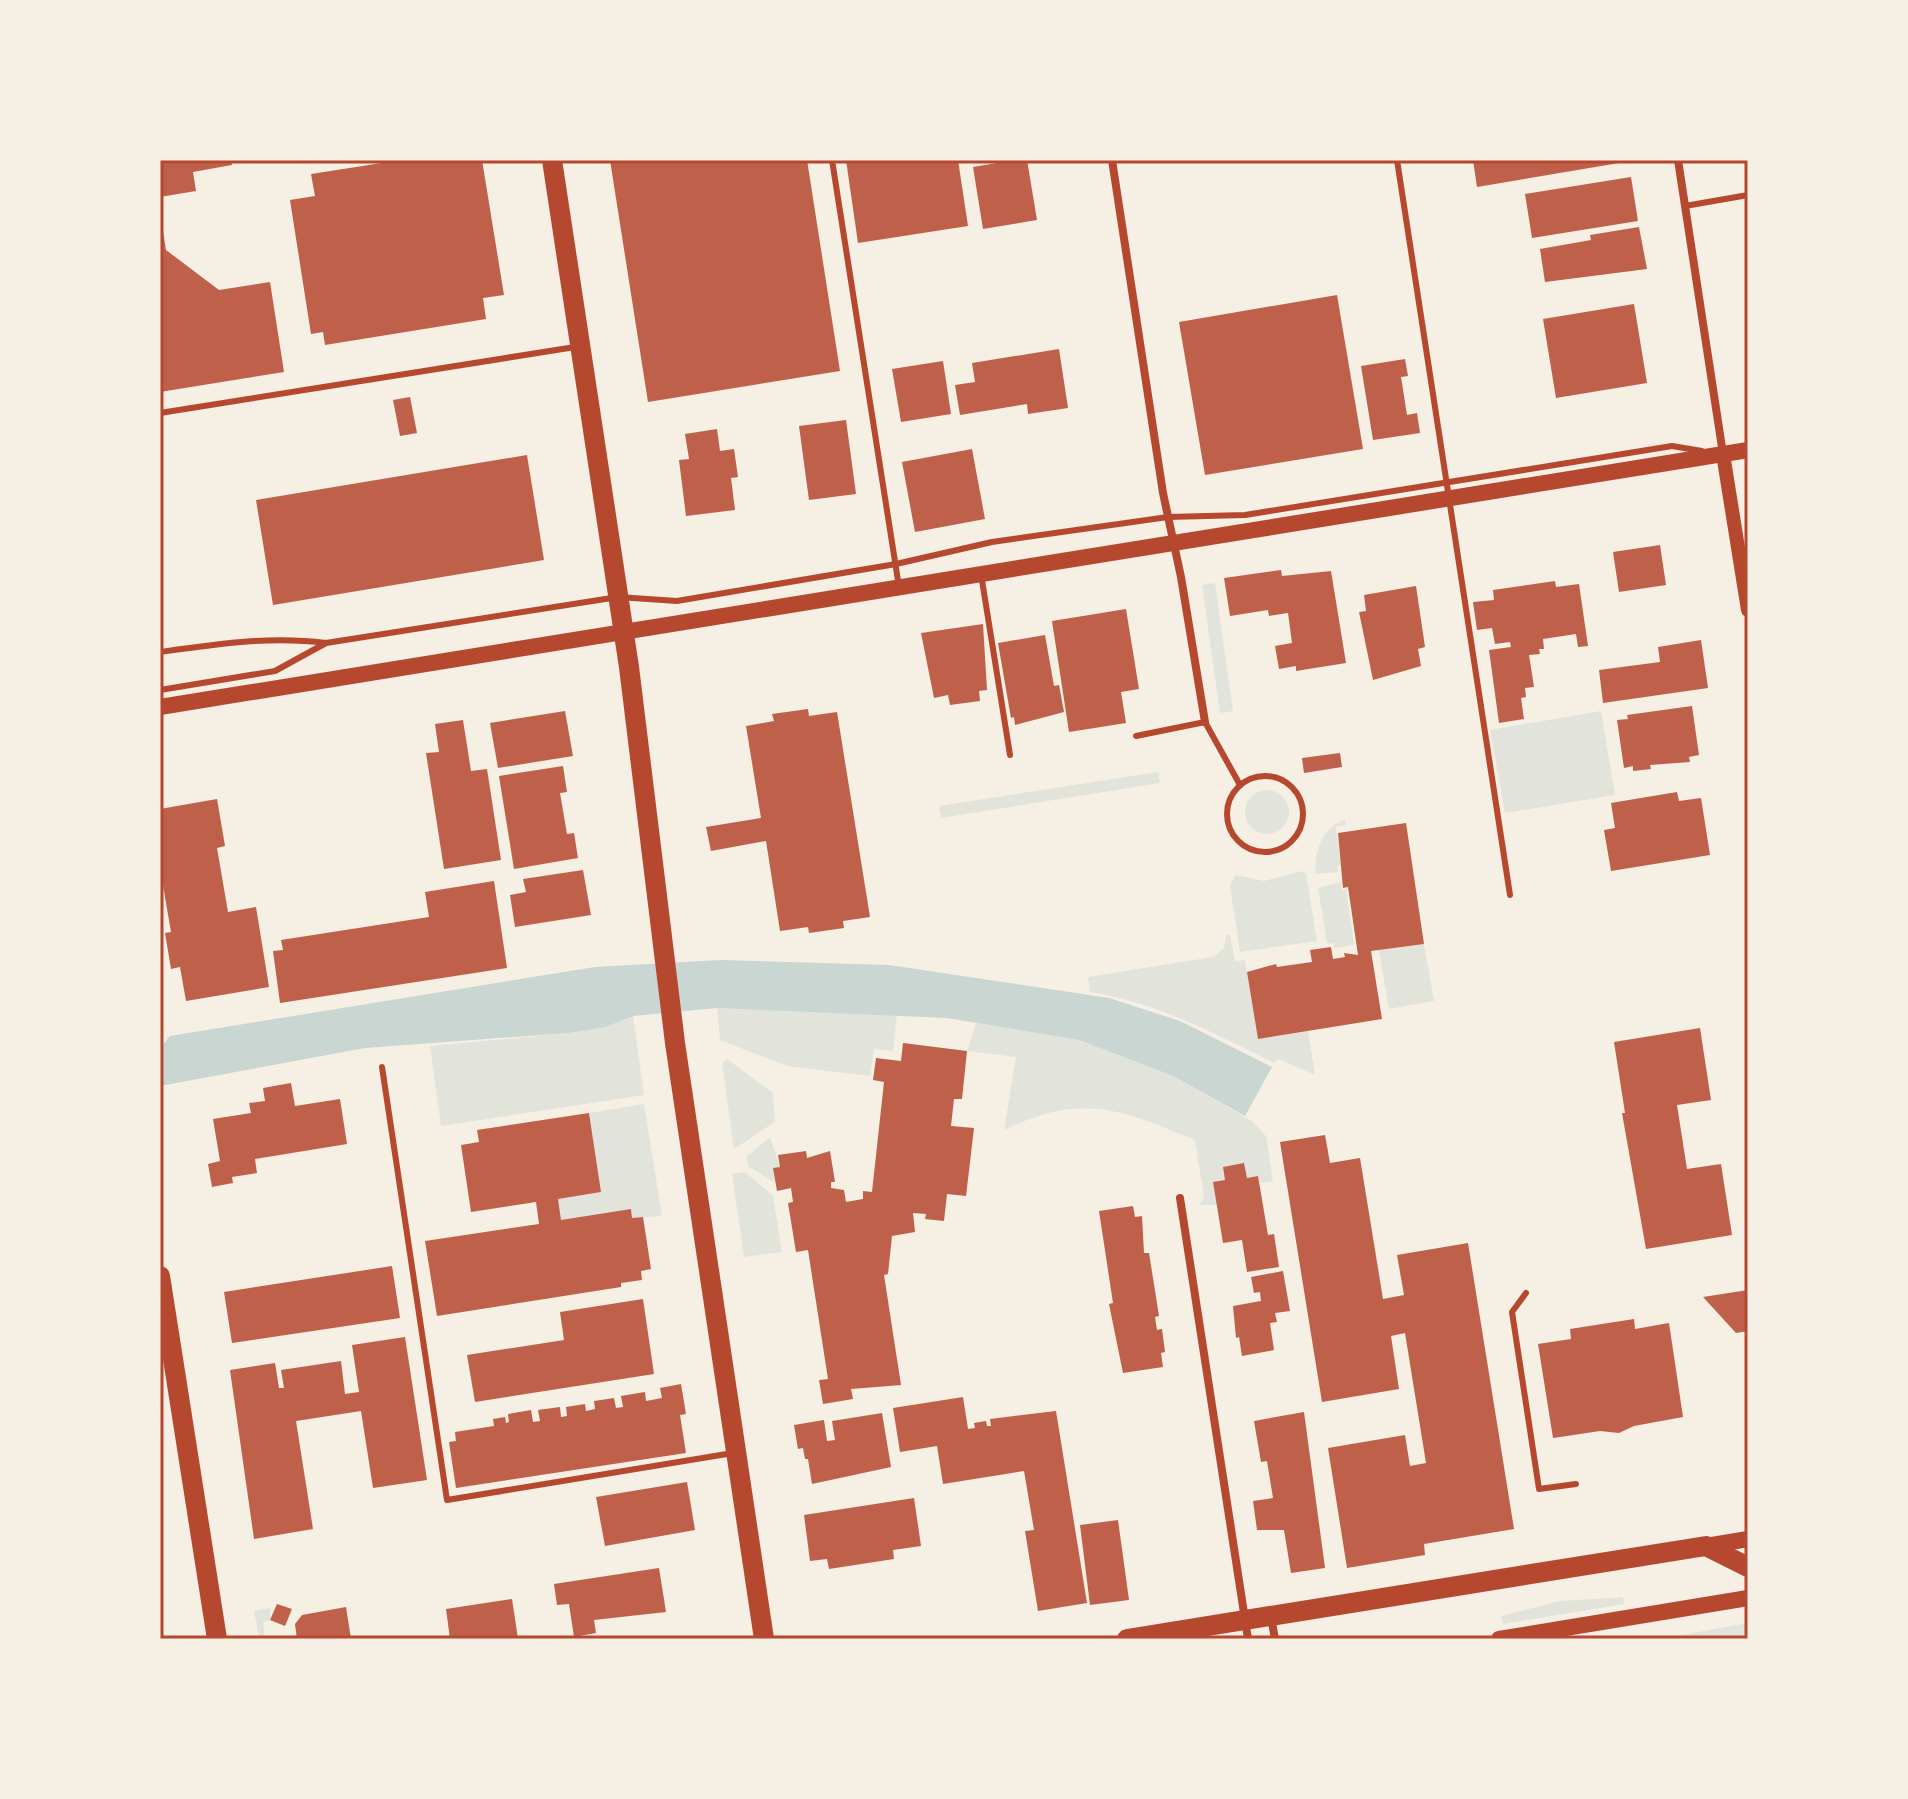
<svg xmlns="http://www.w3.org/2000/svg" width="1908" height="1799" font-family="'Asap Condensed',sans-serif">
<rect width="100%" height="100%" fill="#f6efe4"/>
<g fill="#e2e4dc">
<path d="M1215,583L1233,711L1220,713L1202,585Z"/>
<path d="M1601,711L1615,795L1505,813L1490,730Z"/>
<path d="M1158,772L1160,783L941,818L939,806Z"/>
<circle cx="1267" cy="812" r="22"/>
<path d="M1345,820L1346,825L1336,827L1341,865L1337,866L1338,872L1316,874C1313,854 1323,826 1345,820Z"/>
<path d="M1301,871L1306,874L1317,941L1240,952L1230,886L1235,875L1264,881Z"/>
<path d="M1341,882L1342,890L1346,889L1354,945L1334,948L1333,943L1327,944L1318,888Z"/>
<path d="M1227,935H1230L1235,961L1245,960L1258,1039L1308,1031L1315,1075L1278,1059L1274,1063C1215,1034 1156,1002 1090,992L1088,977L1213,957L1224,948Z"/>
<path d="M1424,944L1434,1001L1389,1009L1379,950Z"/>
<path d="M717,1008L897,1015L893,1051L874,1049L870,1076L787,1066L720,1040Z"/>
<path d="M633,1016L644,1095L441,1126L430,1046L568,1033Z"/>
<path d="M976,1023L1079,1040L1173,1076L1252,1121L1266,1136L1273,1181L1260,1183L1258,1176L1247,1178L1244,1164L1223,1167L1225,1180L1213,1182L1217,1205H1199L1204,1197L1195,1140C1120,1109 1082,1092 1004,1130L1016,1057L967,1051Z"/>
<path d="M727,1059L773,1093L775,1122L734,1149L722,1063Z"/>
<path d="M644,1104L662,1216L632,1218L631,1210L561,1220L558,1199L601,1192L589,1113Z"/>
<path d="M770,1137L780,1167L773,1168L775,1183L748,1166L746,1157Z"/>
<path d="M745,1172L773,1196L782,1252L744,1257L732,1174Z"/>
<path d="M1623,1597L1624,1604L1503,1624L1501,1616L1560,1601Z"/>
<path d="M270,1608V1620L263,1622L265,1639H259L254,1611Z"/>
<path d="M1748,1623V1639H1660Z"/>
</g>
<path fill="#c9d6d2" d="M721,960L889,965L1109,998L1180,1021L1272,1067L1245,1116L1173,1076L1079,1040L947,1018L717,1008L633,1016L605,1027L568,1033L365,1048L160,1086V1048L170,1036L595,967Z"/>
<g fill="#bf614a">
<path d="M160,160H231L232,165L193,172L196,191L160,197Z"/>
<path d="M401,160H482L504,295L483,298L486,319L325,345L323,332L311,334L290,200L315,196L311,174Z"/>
<path d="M610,160H807L840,371L648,402Z"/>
<path d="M846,160H958L968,226L858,243Z"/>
<path d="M1015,160H1027L1037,220L983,229L973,167Z"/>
<path d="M1473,160H1625V162L1477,187Z"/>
<path d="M1631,177L1638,221L1532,238L1525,194Z"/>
<path d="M160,213L166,250L219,290L270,282L284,372L160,392Z"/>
<path d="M1639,227L1647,269L1545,282L1540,249L1591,240L1590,235Z"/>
<path d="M1337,295L1363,449L1205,475L1179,322Z"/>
<path d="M1634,304L1647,383L1556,398L1543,319Z"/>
<path d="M1059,349L1068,408L1028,414L1027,404L960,415L955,385L975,382L972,363Z"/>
<path d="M1405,359L1408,376L1401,377L1407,415L1417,413L1420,433L1373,440L1361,366Z"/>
<path d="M943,361L951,414L901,422L892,369Z"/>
<path d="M410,397L417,433L400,436L393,400Z"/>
<path d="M846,420L856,494L809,500L799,426Z"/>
<path d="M717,429L720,451L734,449L738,477L731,478L735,510L686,516L679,460L689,459L685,434Z"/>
<path d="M972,449L985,519L915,532L902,462Z"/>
<path d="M527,455L544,560L273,605L256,500Z"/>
<path d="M1660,545L1666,585L1619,592L1613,552Z"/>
<path d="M1281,570L1282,576L1331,571L1346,663L1296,671V666L1279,669L1275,646L1292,643L1288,613L1269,616L1268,610L1230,616L1224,578Z"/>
<path d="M1555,581L1556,587L1579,584L1588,646L1578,647L1576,634L1543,639L1544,649H1539L1540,654L1529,655L1534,687L1525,688L1526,697L1521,698L1524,719L1499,723L1489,650L1511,647L1510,642L1495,644L1492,628L1477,630L1473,602L1494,600L1493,590Z"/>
<path d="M1416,586L1425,647L1418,649L1421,666L1373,680L1359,612L1366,611L1364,595Z"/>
<path d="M1126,609L1139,689L1121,692L1126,723L1069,732L1052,621Z"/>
<path d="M983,624L987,690L979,691L980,701L950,705L948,695L934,698L921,633Z"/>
<path d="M1045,635L1054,686L1059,685L1064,712L1015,725L1014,717L1011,718L998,643Z"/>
<path d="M1701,640L1708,688L1603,703L1599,670L1660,662L1658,647Z"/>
<path d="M1692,706L1699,755L1689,757L1690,762L1650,765L1651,769L1633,771V766L1624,768L1617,720L1628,719L1627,715Z"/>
<path d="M808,709L809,716L837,712L870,917L843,921L844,928L809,933L808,927L780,931L766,841L711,851L706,827L761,818L746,726L774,721L772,714Z"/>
<path d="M565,711L573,756L498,768L490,723Z"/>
<path d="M463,720L471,771L487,769L501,860L444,869L426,753L439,752L435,724Z"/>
<path d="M1340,753L1342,767L1304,773L1302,758Z"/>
<path d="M563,766L567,792L560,793L567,834L574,833L578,858L514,869L499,776Z"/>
<path d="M1677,792L1679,801L1701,798L1710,855L1611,871L1604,830L1615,828L1611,803Z"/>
<path d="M217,799L225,846L217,848L228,912L256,907L269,987L186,1001L180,967L171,969L165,933L171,932L160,868V809Z"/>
<path d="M1406,823L1424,944L1371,951L1382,1019L1258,1039L1247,972L1276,964L1277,967L1312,962L1310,950L1331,947L1333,959L1345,957L1344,953L1358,955L1348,887L1343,888L1338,833Z"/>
<path d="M583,870L591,915L515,927L510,895L526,892L523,879Z"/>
<path d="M494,881L507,968L280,1003L273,951L283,950L281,940L429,917L425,892Z"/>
<path d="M1700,1028L1711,1100L1677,1105L1687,1169L1721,1164L1732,1235L1646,1249L1622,1113H1625L1614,1042Z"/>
<path d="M903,1043L967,1051L962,1099H954L951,1126L974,1128L966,1196L947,1194L944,1221L925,1219L926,1214L913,1213L915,1232L892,1236L888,1274L884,1275L901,1385L851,1389L853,1399L823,1404L819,1380L828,1379L808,1250L796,1252L788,1203L793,1202L791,1188L777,1191L773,1168L780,1167L778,1155L806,1151L807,1158L830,1151L835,1182H831V1188L844,1190L846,1202L863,1199V1191L872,1192L884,1082L873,1080L876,1058L901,1061Z"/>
<path d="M291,1083L295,1106L340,1099L347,1144L255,1159L257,1173L232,1177L233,1183L212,1187L208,1164L220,1161L213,1119L251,1113L249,1103L265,1101L263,1088Z"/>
<path d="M589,1113L601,1192L558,1199L561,1220L631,1209L632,1218L643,1217L651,1269L641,1271L642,1280L621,1283V1287L437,1316L425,1241L539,1224L536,1202L471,1212L461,1145L479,1142L477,1130Z"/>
<path d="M1325,1135L1330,1163L1360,1158L1383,1299L1404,1295L1397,1255L1468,1243L1514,1529L1424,1544L1425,1555L1347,1568L1328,1448L1405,1435L1410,1466L1426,1463L1405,1333L1391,1336L1399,1389L1322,1402L1280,1142Z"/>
<path d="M1244,1163L1247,1178L1258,1176L1268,1235L1274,1234L1279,1267L1247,1272L1242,1240L1223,1243L1213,1182L1225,1180L1223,1167Z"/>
<path d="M1133,1206L1135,1217L1142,1216L1144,1253H1149L1159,1316L1155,1317L1157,1330L1162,1329L1165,1352L1161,1353L1163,1367L1123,1373L1109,1304L1113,1303L1099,1211Z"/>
<path d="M392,1266L400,1318L232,1343L224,1292Z"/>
<path d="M1283,1271L1290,1311L1275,1313L1277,1322L1270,1323L1274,1350L1242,1356L1239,1337L1236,1338L1233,1306L1261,1301L1260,1292L1254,1293L1251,1277Z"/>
<path d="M1748,1290V1331L1736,1333L1703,1297Z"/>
<path d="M643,1299L654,1374L475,1402L467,1355L564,1340L560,1312Z"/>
<path d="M1634,1319L1635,1329L1669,1323L1683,1417L1634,1426L1619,1433L1600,1431L1553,1438L1538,1344L1571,1339L1570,1329Z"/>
<path d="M405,1337L427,1480L373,1488L361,1411L296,1421L313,1529L254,1539L230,1370L275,1363L279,1388H284L281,1370L341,1361L345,1394L359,1392L352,1345Z"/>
<path d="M681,1384L686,1414L680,1415L686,1453L456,1488L449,1442L456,1441L455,1432L494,1426L493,1419L505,1417L506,1423L509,1422L508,1414L531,1410L533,1422L540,1421L538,1410L560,1407L561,1417L567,1416L566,1407L585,1404L586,1411L595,1409L594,1401L614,1398L616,1408L623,1407L621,1396L645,1392L646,1401L662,1398L660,1388Z"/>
<path d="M963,1397L968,1429L975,1428L974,1423L986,1421L987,1426H991L990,1419L1056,1411L1087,1603L1038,1611L1025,1531L1034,1530L1024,1471L943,1484L937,1446L900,1452L893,1408Z"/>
<path d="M1304,1412L1325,1568L1291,1573L1284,1530H1257L1253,1501L1273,1498L1267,1461L1261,1462L1254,1421Z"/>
<path d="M882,1413L891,1467L812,1484L808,1459H805L803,1448L798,1449L794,1425L824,1420L827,1441L835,1440L832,1421Z"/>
<path d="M687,1482L695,1530L605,1546L596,1497Z"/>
<path d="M914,1498L921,1546L893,1550L894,1559L829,1569L827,1559L810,1561L804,1515Z"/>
<path d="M1118,1520L1129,1600L1090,1605L1080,1525Z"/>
<path d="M659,1568L666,1612L594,1620L596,1633L574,1637L569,1604L557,1605L554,1584Z"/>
<path d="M512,1599L518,1639H450L446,1609Z"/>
<path d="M277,1604L292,1609L285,1626L270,1620Z"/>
<path d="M346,1607L351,1639H297L295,1624L302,1615Z"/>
</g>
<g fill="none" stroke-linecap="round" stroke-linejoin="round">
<g stroke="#b5482f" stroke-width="6">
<path d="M832,160L899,587"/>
<path d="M1397,160L1510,895"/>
<path d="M1685,206L1748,195"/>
<path d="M160,413L575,347"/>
<path d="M981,574L1010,755"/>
<path d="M160,652C216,644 269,636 326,643L618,597L677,601L896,564L992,542L1168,517L1245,515L1672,446L1702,451"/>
<path d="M160,690L275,671L326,643"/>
<path d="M1136,736L1205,722L1240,785"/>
<circle cx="1265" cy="814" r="38"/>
<path d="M382,1067L447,1500L733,1453"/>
<path d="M1526,1293L1512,1312L1539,1489L1576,1484"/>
</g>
<g stroke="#b5482f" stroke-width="8">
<path d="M1112,160L1163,493L1181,577L1205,722"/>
<path d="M1678,160L1723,454"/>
<path d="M1180,1198L1248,1639"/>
<path d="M1271,1617L1275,1639"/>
</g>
<path stroke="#b5482f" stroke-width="14" d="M1723,454L1748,610"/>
<g stroke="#b5482f" stroke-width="16">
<path d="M160,707L1748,450"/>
<path d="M1706,1546L1748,1539"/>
<path d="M1499,1639L1748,1598"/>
</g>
<g stroke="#b5482f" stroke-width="20">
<path d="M552,160L629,667L675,1043L764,1639"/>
<path d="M160,1276L217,1639"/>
<path d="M1127,1639L1706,1546L1748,1567"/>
</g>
</g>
<rect width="1908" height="1799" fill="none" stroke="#f6efe4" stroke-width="324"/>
<rect x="162" y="162" width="1584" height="1475" fill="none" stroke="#b5482f" stroke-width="3"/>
</svg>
